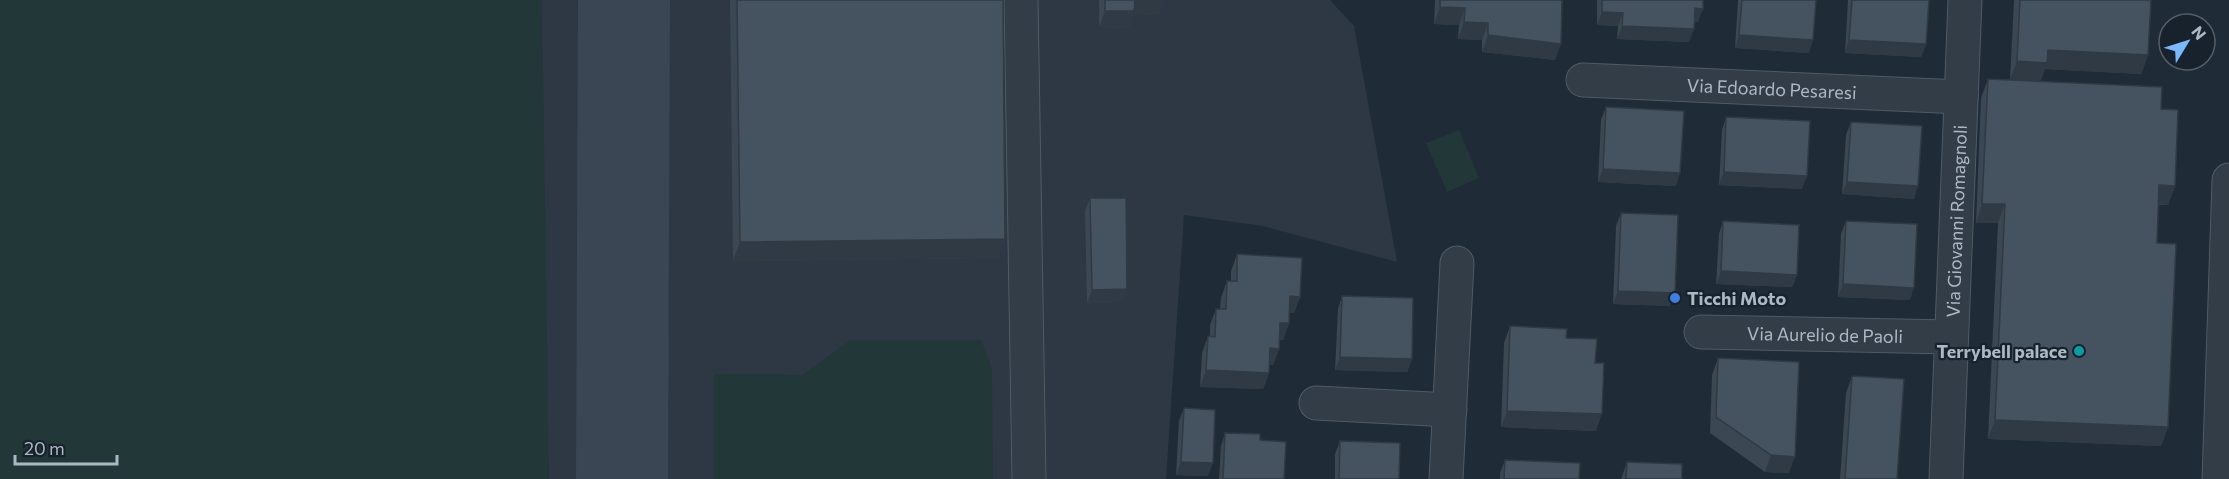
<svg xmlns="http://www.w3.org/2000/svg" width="2229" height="479" font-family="Commissioner,sans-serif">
<rect width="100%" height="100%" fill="#1f2b37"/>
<path fill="#2d3844" d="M0,0H1330L1354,26L1397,262L1263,226L1184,215L1166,479H0Z"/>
<g fill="#213738">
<path d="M0,0H542L549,479H0Z"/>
<path d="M1459,130L1479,178L1447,192L1426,143Z"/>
<path d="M851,340H981L992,368L993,479H714V374L802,375Z"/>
</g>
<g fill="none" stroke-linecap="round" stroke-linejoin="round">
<path stroke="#3a4653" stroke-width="92" d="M622,479L624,0"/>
<g stroke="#505b65" stroke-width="35">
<g id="minor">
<path d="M1021,0L1029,479"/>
<path id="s1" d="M1583,80L1961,97"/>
<path id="s2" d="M1701,332L1951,337"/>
<path d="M1316,403L1450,410"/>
<path d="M1446,479L1457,263"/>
<path id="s3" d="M1946,479L1965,0"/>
<path d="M2219,479L2229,180"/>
</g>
</g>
<use href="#minor" stroke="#323d47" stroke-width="33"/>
</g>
<g fill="#3b4753">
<path d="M730,0H1003L998,258L733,261Z"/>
<path d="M1099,0H1164L1159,15L1133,14L1128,28L1099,27Z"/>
<path d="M1435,0H1562L1555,60L1482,52V40L1458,39L1459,25L1434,24Z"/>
<path d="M1597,0H1703L1698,22H1694L1689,42L1617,39L1618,26L1597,25Z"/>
<path d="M1738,0H1816L1809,53L1735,48Z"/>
<path d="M1848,0H1929L1926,44L1921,57L1845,53Z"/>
<path d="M2014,0H2151L2148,55L2141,74L2045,69L2040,82L2161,109L2175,186L2168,205H2158L2157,243L2168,427L2161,446L1988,439L1998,223H1976L1981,98L1988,79L2010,80Z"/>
<path d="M1606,107L1676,186L1598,182L1601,120Z"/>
<path d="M1726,117L1802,189L1719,185L1722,130Z"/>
<path d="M1851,122L1914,199L1842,194L1846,135Z"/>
<path d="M1090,198L1122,302L1087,303L1085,211Z"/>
<path d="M1621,213L1670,306L1613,304L1616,226Z"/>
<path d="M1723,221L1797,275L1792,287L1716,284L1719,234Z"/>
<path d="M1846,221L1910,300L1838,297L1841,234Z"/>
<path d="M1237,254L1300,297L1294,313H1290L1289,323L1283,340H1280L1279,349L1273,365H1270L1269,373L1263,389L1200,387L1202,353L1208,336H1210V325L1216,309H1220L1221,298L1227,281H1231V271Z"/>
<path d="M1342,296L1412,359L1407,372L1335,370L1338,309Z"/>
<path d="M1510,326L1566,338L1595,363L1596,431L1501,427L1504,343Z"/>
<path d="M1718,358L1789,473L1765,472L1710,433L1712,375Z"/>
<path d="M1852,376L1897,479H1840L1846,393Z"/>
<path d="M1184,408L1208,476L1176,475L1179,421Z"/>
<path d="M1225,433L1260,440L1284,479H1219L1221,446Z"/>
<path d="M1340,441L1399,479H1335V454Z"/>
<path d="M1505,460L1579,479H1500V473Z"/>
<path d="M1627,462L1682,479H1621Z"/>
</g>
<g fill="#303a44">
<path d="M1134,0H1164L1159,15L1133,14L1128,28L1099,27L1105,11Z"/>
<path d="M1440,7L1465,8L1459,25L1434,24Z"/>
<path d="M1695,8L1703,9L1698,22L1690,21Z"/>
<path d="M1602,12L1623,13L1618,26L1597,25Z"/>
<path d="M1464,22L1488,23L1482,40L1458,39Z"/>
<path d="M1622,26L1694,29L1689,42L1617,39Z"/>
<path d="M1488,35L1561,44L1555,60L1482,52Z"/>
<path d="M1739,35L1813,40L1809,53L1735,48Z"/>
<path d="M1849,40L1926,44L1921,57L1845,53Z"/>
<path d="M2048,50L2148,55L2141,74L2045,69L2040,82L2010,80L2017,61Z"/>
<path d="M1603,169L1680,173L1676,186L1598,182Z"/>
<path d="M1724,172L1807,176L1802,189L1719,185Z"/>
<path d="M1847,182L1918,186L1914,199L1842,194Z"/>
<path d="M2159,185L2175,186L2168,205L2152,204Z"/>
<path d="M1982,204H2005L1998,223H1976Z"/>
<path d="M1005,239L998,258L733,261L740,242Z"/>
<path d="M1721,271L1797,275L1792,287L1716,284Z"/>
<path d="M1843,284L1914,288L1910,300L1838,297Z"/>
<path d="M1127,289L1122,302L1087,303L1092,290Z"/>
<path d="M1618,291L1675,293L1670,306L1613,304Z"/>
<path d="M1290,296L1300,297L1294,313H1284Z"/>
<path d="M1280,323H1289L1283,340L1274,339Z"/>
<path d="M1270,348L1279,349L1273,365H1264Z"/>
<path d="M1340,357L1412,359L1407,372L1335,370Z"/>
<path d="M1206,370L1269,373L1263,389L1200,387Z"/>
<path d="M1507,411L1602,414L1596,431L1501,427Z"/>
<path d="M1995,420L2168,427L2161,446L1988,439Z"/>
<path d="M1771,455L1795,457L1789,473L1765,472Z"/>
<path d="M1181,462L1213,463L1208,476L1176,475Z"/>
</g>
<g fill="#455361" stroke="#303a44" stroke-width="1.5">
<path d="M737,0H1003L1005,239L740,242Z"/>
<path d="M1105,0H1135L1134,11H1105Z"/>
<path d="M1440,0H1562L1561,44L1488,35V23L1464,22L1465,8L1440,7Z"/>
<path d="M1602,0H1703V9L1695,8L1694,29L1622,26L1623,13L1602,12Z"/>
<path d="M1742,0H1816L1813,40L1739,35Z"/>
<path d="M1852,0H1929L1926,44L1849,40Z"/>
<path d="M2020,0H2151L2148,55L2048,50L2047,63L2017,61Z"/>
<path d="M1988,79L2162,87L2161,109L2178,110L2175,186L2159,185L2157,243L2176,244L2168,427L1995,420L2005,204H1982Z"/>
<path d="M1606,107L1684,111L1680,173L1603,169Z"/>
<path d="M1726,117L1810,121L1807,176L1724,172Z"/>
<path d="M1851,122L1922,126L1918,186L1847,182Z"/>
<path d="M1090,198H1126L1127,289L1092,290Z"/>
<path d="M1621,213L1678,215L1675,293L1618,291Z"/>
<path d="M1723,221L1799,225L1797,275L1721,271Z"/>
<path d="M1846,221L1917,224L1914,288L1843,284Z"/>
<path d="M1237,254L1302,258L1300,297L1290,296L1289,323H1280L1279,349L1270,348L1269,373L1206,370L1208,336L1215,337L1216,309H1226L1227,281H1237Z"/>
<path d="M1342,296L1413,298L1412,359L1340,357Z"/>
<path d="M1510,326L1567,329L1566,338L1597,339L1595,363H1604L1602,414L1507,411Z"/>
<path d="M1718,358L1799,362L1795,457L1771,455L1716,417Z"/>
<path d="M1852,376L1904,379L1897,479H1845Z"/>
<path d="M1184,408L1215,410L1213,463L1181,462Z"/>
<path d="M1225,433L1260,434V440L1286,442L1284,479H1223Z"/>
<path d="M1340,441L1400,443L1399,479H1339Z"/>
<path d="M1505,460L1580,463L1579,479H1504Z"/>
<path d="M1627,462L1682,464V479H1626Z"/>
</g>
<circle fill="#3f7fe0" stroke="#18222c" stroke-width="2" cx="1675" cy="298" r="6"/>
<circle fill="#0f9aa8" stroke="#18222c" stroke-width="2" cx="2079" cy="351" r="6"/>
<g text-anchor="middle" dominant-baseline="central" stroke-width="4.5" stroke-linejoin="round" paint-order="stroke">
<g font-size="18" fill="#acb8c4" stroke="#18222c">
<text stroke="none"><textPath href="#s1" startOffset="189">Via Edoardo Pesaresi</textPath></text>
<text stroke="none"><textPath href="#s3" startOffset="258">Via Giovanni Romagnoli</textPath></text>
<text stroke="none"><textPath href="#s2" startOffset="124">Via Aurelio de Paoli</textPath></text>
</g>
<g font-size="18" font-weight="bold" fill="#acb8c4" stroke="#18222c" text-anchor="start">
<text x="1687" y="298">Ticchi Moto</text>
<text x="2067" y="351" text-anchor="end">Terrybell palace</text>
</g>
</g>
<g transform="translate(2187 42) rotate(52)"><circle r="28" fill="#18222c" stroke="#535e69" stroke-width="1.5"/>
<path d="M0-4.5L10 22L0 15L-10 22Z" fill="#7bb9fa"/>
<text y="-9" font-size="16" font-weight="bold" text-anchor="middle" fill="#acb8c4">N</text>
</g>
<path d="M15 455v9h102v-9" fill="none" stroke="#acb8c4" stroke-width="3"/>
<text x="24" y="455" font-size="18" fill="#acb8c4" stroke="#18222c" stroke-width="4.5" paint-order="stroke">20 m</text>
</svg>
